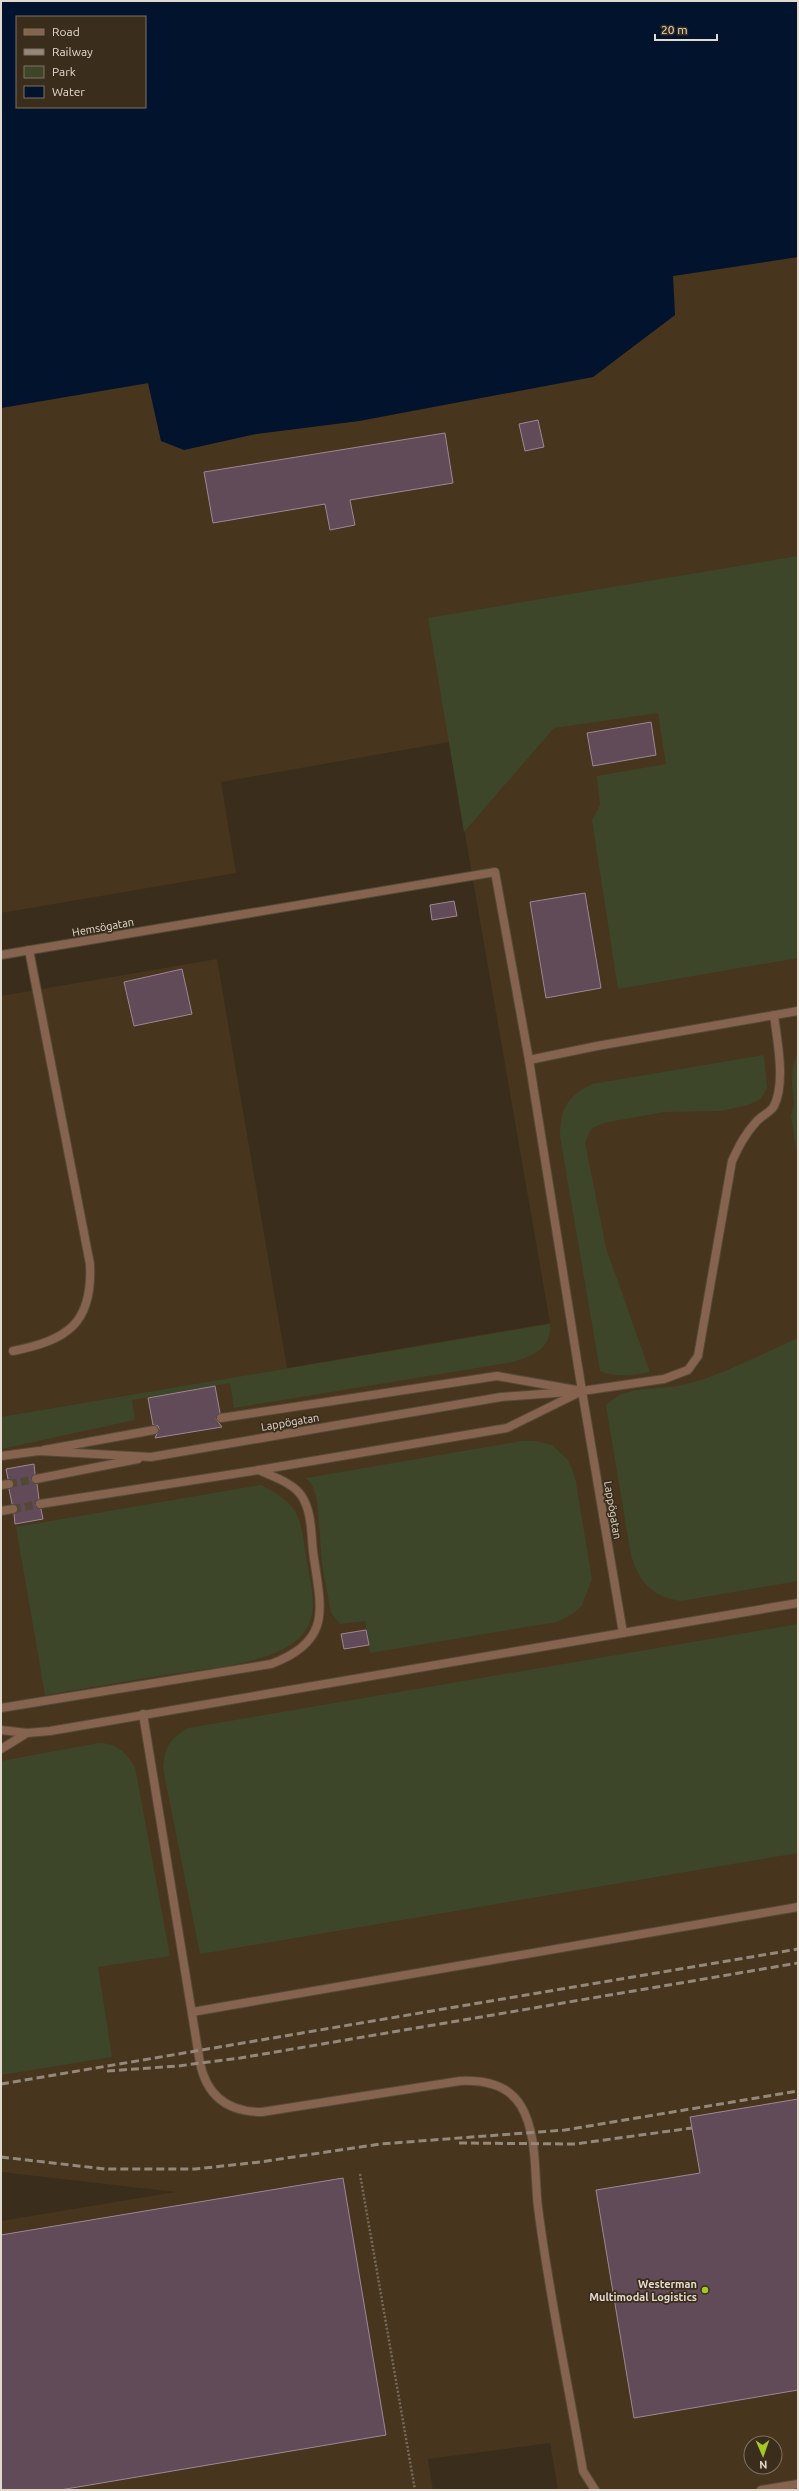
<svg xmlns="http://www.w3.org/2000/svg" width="799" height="2491" font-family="Ubuntu,sans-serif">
<rect width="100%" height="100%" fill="#3a2d1b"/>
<path fill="#47351e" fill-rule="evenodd" d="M798,257V2490H558L550,2443L428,2459L433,2490H1V2221L175,2192L1,2172V996L217,959L287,1368L550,1323L449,742L221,782L236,873L1,913V408L149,383L161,441L256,434L359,421L593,377L674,315L673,276ZM751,2443H775V2467H751Z"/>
<g fill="#3e4629">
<path d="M798,556V958L618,989L592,820L600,805L597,776L666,764L658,713L554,728L464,832L428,618Z"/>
<path d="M798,1050V1160L791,1116L794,1105L792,1082L793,1067Z"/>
<path d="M764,1055L767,1088L761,1099L748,1105L721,1111L664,1112L603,1123L591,1129L585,1143L606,1248L650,1372C633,1375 616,1378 600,1371L560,1136C561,1108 566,1097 592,1084Z"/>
<path d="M550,1324C552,1348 533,1356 513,1362L234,1408L230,1383L132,1400L135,1420L1,1449V1417Z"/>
<path d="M798,1338V1581L681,1601C651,1596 640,1583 631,1555L606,1405C627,1384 655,1391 682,1385C720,1377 761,1354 798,1338Z"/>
<path d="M521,1441H535L552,1445L568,1460L575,1477L592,1579L582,1605L574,1613L557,1622L370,1653L365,1621L340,1624L331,1613L322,1564L317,1499L312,1485L306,1478Z"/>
<path d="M261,1485C303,1506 300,1519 307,1562C311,1587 320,1614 302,1635C275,1666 197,1669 158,1676C120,1682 83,1689 45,1695L16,1527Z"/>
<path d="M798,1624V1853L200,1954L163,1768C164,1748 170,1738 188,1728Z"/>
<path d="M99,1743C116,1743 126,1752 135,1767L170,1956L98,1967L112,2057L1,2075V1761Z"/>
</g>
<path fill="#02132d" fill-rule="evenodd" d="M1,1H798V257L673,276L675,315L593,377L359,421L256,434L184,450L161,441L148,383L1,408ZM17,17H145V107H17Z"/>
<g fill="#614b58" stroke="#9f8795">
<path d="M538,420L544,447L525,451L519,424Z"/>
<path d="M445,433L453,483L350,500L355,525L330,530L325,504L213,523L204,472Z"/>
<path d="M651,722L656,755L593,766L587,733Z"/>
<path d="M585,893L601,988L546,998L530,902Z"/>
<path d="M454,901L457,916L432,920L430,905Z"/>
<path d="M182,969L192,1014L134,1026L124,982Z"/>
<path d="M215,1386L220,1413L216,1419L222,1427L155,1438L159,1429L158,1426L153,1425L148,1398Z"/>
<path d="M34,1464L35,1474L31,1480L37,1484L39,1499L35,1505L41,1509L43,1519L15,1524L14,1514L18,1508L12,1504L9,1489L14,1483L8,1479L6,1469Z"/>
<path d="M366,1630L369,1645L344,1649L341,1634Z"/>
<path d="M798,2099V2390L634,2418L596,2190L700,2173L690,2117Z"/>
<path d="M343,2178L386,2435L60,2490H1V2235Z"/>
</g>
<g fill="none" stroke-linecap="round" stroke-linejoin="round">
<g stroke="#534736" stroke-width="8" stroke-dasharray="8 4" stroke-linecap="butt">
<path d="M9,1484L36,1479"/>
<path d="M13,1509L40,1504"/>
</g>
<g stroke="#554938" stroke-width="10">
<g id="service">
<path d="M209,920L495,872L529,1060L582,1391"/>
<path d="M529,1060L597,1046L798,1011"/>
<path d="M13,1351C67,1340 93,1324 90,1264L29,950"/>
<path d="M221,1418L497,1376L582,1391L664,1379L688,1370L698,1356L732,1161C739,1146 745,1134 756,1122C761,1116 771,1112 774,1106C786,1082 777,1040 774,1015"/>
<path d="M44,1450L154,1430"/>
<path d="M1,1708L271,1664C335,1640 320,1606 313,1551C311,1533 312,1511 301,1495C291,1482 273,1477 259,1470"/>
<path d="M143,1714L200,2063C207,2097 229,2112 262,2112L460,2081C483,2080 508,2084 521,2106C538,2135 534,2175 538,2207C549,2295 568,2383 583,2471L595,2490"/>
<path d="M1,1749L27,1733"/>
<path d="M192,2012L798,1907"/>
<path d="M761,2490L798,2484"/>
</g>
</g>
<g stroke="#554938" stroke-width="10">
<g id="minor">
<path d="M1,955L209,920"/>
<path d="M582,1391L623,1633"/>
<path d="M1,1456L39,1451L151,1457L501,1397L582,1391"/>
<path d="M36,1479L138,1459"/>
<path d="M1,1485L9,1484"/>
<path d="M40,1504L259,1470L507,1428L578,1393"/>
<path d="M1,1511L13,1509"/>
<path d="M1,1730L27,1733L50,1731L798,1603"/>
</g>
</g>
<path stroke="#766b5b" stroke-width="2.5" stroke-dasharray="2 2" stroke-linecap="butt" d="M360,2174L415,2490"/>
<use href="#service" stroke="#85634f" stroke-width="8"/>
<use href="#minor" stroke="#85634f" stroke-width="8"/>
<g stroke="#93887a" stroke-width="3" stroke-dasharray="8 4" stroke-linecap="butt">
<path d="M107,2071L178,2066L240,2058L798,1963"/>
<path d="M1,2084L798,1949"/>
<path d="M459,2143L575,2144L692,2128"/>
<path d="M1,2157L105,2169H195L260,2162L380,2144L565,2130L798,2091"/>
</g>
</g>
<circle fill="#a3c927" stroke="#3a2d1b" stroke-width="1.5" cx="705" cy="2290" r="4"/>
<g text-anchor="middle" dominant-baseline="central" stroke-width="3.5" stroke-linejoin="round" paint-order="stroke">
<g font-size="11" fill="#e3dacf" stroke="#3a2d1b">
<text transform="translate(103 927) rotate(-10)">Hemsögatan</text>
<text transform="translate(290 1422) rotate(-10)">Lappögatan</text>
<text transform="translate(613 1510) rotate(80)">Lappögatan</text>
</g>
<g font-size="11" font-weight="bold" fill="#e3dacf" stroke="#3a2d1b" text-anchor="end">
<text x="697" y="2284">Westerman<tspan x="697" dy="13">Multimodal Logistics</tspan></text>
</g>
</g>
<rect width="799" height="2491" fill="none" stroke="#e3dacf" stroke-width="4"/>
<rect x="16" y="16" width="130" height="92" fill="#3a2d1b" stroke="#7e7263"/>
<rect x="24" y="29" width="20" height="6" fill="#85634f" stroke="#7e7263"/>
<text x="52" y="36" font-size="12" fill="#e3dacf">Road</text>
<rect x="24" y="49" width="20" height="6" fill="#93887a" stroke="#7e7263"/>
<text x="52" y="56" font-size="12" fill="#e3dacf">Railway</text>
<rect x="24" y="66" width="20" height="12" fill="#3e4629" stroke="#7e7263"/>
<text x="52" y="76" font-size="12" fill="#e3dacf">Park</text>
<rect x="24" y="86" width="20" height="12" fill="#02132d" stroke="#7e7263"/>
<text x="52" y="96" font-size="12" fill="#e3dacf">Water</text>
<g transform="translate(763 2455) rotate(178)"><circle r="19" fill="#3a2d1b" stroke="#7e7263"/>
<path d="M0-3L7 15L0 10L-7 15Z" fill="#a3c927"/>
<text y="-6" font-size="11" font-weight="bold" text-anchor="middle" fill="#e3dacf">N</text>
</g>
<path d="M655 34v6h62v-6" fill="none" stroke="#e3dacf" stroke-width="2"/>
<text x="661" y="34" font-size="12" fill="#e3dacf" stroke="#3a2d1b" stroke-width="3" paint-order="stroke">20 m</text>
</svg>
